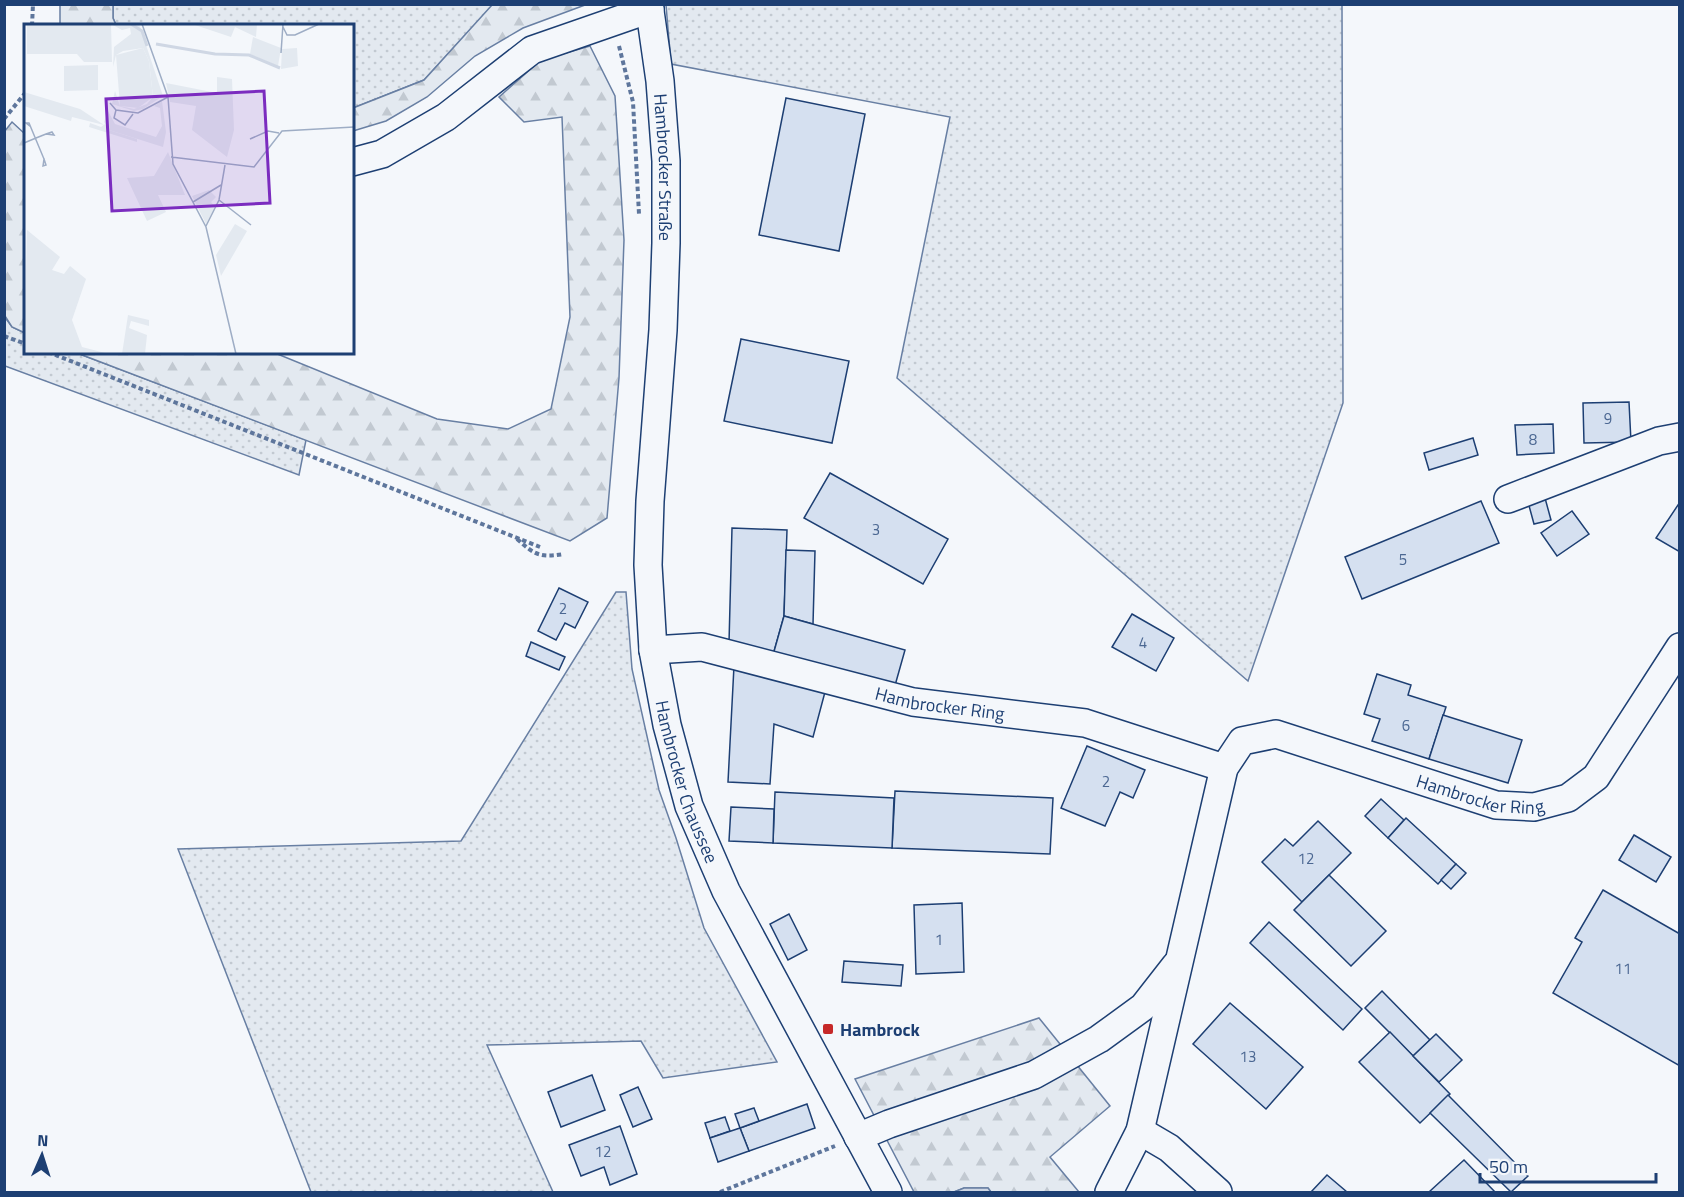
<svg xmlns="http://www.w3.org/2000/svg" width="1684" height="1197" font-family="'Titillium Web',sans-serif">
<defs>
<pattern id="grass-dots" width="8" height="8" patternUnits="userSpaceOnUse" patternTransform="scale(1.5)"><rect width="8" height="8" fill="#e3e9f0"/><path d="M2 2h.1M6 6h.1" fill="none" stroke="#c2c9d1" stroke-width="1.8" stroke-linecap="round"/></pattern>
<pattern id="forest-firs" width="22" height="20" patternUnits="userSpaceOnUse" patternTransform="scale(1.5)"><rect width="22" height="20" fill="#e3e9f0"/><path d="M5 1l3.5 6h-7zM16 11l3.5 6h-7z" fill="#c2c9d1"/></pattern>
</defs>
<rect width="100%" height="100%" fill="#f4f7fb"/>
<g fill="url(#grass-dots)" stroke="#687fa3" stroke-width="1.5">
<path d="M113,5H493L424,80L353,108L352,26L116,25L113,18Z"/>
<path d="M666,5H1342L1343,403L1248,681L897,378L950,117L671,64Z"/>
<path d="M4,316L12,327L25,333L26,352L77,353L306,440L299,475L5,366Z"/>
<path d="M616,592H626L632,669L659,790L676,838L704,928L777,1062L663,1078L641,1041L487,1045L553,1192H311L178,849L461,841Z"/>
</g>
<g fill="url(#forest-firs)" stroke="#687fa3" stroke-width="1.5">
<path d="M60,5H113V18L116,25H60Z"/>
<path d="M492,5H585L523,28L475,56L427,97L386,121L353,131V108L424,80Z"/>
<path d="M590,46L615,96L624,240L619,378L607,518L570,541L77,353H275L437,419L508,429L551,409L570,317L562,117L524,122L499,97L541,60Z"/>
<path d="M12,122L25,134V333L12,327L5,316L4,132Z"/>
<path d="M1039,1018L1110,1106L1050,1157L1079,1192H991L988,1188H964L954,1192H914L855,1079Z"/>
</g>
<path fill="#cfd7e4" stroke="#687fa3" stroke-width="1.5" d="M964,1188H988L991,1192H954Z"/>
<g fill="#d5e0f0" stroke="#1d3f73" stroke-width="1.5">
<path d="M786,98L865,114L839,251L759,235Z"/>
<path d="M741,339L849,361L832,443L724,421Z"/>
<path d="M1629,402L1631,442L1584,443L1583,403Z"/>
<path d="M1553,424L1554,453L1517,455L1515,425Z"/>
<path d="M1473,438L1478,455L1429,470L1424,453Z"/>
<path d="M830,473L948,539L923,584L804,518Z"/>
<path d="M1545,498L1551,520L1534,524L1528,502Z"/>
<path d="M1481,501L1499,543L1362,599L1345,557Z"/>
<path d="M1680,502V552L1656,538Z"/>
<path d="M1572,511L1589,534L1557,556L1541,533Z"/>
<path d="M732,528L787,530L784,616L773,655L729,643Z"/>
<path d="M786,550L815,551L813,624L784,616Z"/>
<path d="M559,588L588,602L575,628L565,623L556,640L538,631Z"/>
<path d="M1132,614L1174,638L1156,671L1112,647Z"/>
<path d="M784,616L905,650L894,689L773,655Z"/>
<path d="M531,642L565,657L559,670L526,656Z"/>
<path d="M734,666L825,692L813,737L774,724L770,784L728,782Z"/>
<path d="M1377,674L1411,685L1408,695L1446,707L1429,759L1372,741L1380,719L1364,714Z"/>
<path d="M1443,715L1522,740L1508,783L1429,759Z"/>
<path d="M1087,746L1145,770L1133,798L1120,792L1105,826L1061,808Z"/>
<path d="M895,791L1053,798L1050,854L892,848Z"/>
<path d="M775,792L894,798L892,848L773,843Z"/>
<path d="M1381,799L1404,820L1388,838L1365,816Z"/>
<path d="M731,807L774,809L773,843L729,841Z"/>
<path d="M1406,818L1456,864L1438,884L1388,838Z"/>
<path d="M1318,821L1351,853L1302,902L1262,862L1285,839L1293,846Z"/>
<path d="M1634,835L1671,857L1656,882L1619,860Z"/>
<path d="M1456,864L1466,873L1451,889L1441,880Z"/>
<path d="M1329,875L1386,931L1351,966L1294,910Z"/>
<path d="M1603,890L1680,934V1066L1553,993L1582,942L1575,938Z"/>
<path d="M962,903L964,972L916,974L914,905Z"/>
<path d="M789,914L807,950L788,960L770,924Z"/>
<path d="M1269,922L1362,1009L1343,1030L1250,943Z"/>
<path d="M844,961L903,965L901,986L842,982Z"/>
<path d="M1382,991L1430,1040L1413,1056L1365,1008Z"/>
<path d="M1230,1003L1303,1067L1266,1109L1193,1044Z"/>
<path d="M1390,1032L1450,1094L1420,1123L1359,1062Z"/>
<path d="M1436,1034L1462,1060L1439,1082L1413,1056Z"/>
<path d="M592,1075L605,1110L561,1127L548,1092Z"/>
<path d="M638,1087L652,1119L633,1127L620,1095Z"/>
<path d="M1448,1095L1528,1176L1511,1192L1430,1113Z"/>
<path d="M807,1104L815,1128L749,1151L740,1128Z"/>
<path d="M754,1108L759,1121L740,1128L735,1114Z"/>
<path d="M725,1117L730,1131L710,1138L705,1123Z"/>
<path d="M620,1126L637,1174L610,1185L604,1167L581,1176L569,1145Z"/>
<path d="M740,1128L749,1151L718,1162L710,1138Z"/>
<path d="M1464,1160L1495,1192H1429Z"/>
<path d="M1327,1175L1347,1192H1311Z"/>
</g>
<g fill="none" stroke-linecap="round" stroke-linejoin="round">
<g stroke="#1d3f73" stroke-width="30">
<g id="minor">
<path id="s1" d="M649,4L660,81L666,161V243L663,330L650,501L648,565L653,650L667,725L689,806L726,891L888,1192"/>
<path d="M352,162L382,154L446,117L532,50L650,9"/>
<path d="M1508,499L1659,441L1680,437"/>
<path id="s2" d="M653,650L702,647L913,702L1085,723L1224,768"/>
<path d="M1140,1131L1169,1148L1218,1192"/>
<path d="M858,1137L889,1124L1034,1075L1099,1039L1143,1007L1175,966"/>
<path id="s3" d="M1109,1192L1140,1131L1224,768L1242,741L1276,734L1496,805L1534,807L1568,798L1596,777L1680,647"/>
</g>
</g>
<g stroke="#5e769c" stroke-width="4" stroke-dasharray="4.5 3" stroke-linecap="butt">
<path d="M32,26L33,4"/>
<path d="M619,46L633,102L639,214"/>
<path d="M4,119L26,92"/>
<path d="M4,336L26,344"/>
<path d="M48,352L540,547"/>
<path d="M517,539C535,555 540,558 564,554"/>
<path d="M720,1192L835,1146"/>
</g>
<use href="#minor" stroke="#f4f7fb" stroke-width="27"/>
</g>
<rect fill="#c62828" stroke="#f4f7fb" stroke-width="2" x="822" y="1023" width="12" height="12" rx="3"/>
<g text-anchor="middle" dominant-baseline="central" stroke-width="4.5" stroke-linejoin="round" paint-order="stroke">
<g font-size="15" fill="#4b6792">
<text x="1608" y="418">9</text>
<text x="1533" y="439">8</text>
<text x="876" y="529">3</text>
<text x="1403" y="559">5</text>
<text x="563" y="608">2</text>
<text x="1143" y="642">4</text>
<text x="1406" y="725">6</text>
<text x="1106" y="781">2</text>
<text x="1306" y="858">12</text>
<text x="939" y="939">1</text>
<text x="1623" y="968">11</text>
<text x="1248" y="1056">13</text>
<text x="603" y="1151">12</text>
</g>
<g font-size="18" fill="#1d3f73" stroke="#f4f7fb">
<text stroke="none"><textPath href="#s1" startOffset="164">Hambrocker Straße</textPath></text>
<text stroke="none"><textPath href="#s2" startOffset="294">Hambrocker Ring</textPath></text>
<text stroke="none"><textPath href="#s1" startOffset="784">Hambrocker Chaussee</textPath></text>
<text stroke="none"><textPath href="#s3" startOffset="722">Hambrocker Ring</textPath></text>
</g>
<g font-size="18" font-weight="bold" fill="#1d3f73" stroke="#f4f7fb" text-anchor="start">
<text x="840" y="1029">Hambrock</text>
</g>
</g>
<g transform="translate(24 24)">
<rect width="330" height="330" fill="#f4f7fb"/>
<path d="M229,13L257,24L254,42L226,30ZM119,24L125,37L129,73L114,84L96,82L92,31ZM273,24L274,42L257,45L258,25ZM193,53L208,55L210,106L203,133L168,106L172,82L146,78L142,59L193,69ZM66,99L77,103L81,100L85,106L113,115V118L65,103ZM144,128L161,171H134L142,188L123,197L103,154L130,152ZM211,200L223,207L197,252L192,231ZM104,291L125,296V302L107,297L105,304L123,311L121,330H98Z" fill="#e3e9f0"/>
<path d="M73,0H115L139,72L119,85L110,87L88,80L91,67L96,82L110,85L123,80L129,73L125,37L119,24L99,27L92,31L89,43L90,23L107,10L106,4L98,6L87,0ZM0,68L56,85L80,101L48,93L47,97L0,82ZM138,77L142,108L139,123L85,106L80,98L84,87L91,100L132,113L138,102L136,84L130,82ZM185,166L192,173L187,178L191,183L182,200L168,172ZM3,206L36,233L28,246L40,250L46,242L62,255L48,296L58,323L85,330H0Z" fill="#e3e9f0"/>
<path d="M168,0H233L232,13L211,3L207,13Z" fill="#e3e9f0"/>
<path d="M3,0H87L88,38H60L53,30H3ZM120,36L121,71L99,72L98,37ZM74,41V66L40,67V42Z" fill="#e3e9f0"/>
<path fill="none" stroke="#cfd7e4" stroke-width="3" d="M107,0L118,7L123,22M132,20L191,30L225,31L256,44"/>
<path fill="none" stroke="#9eadc5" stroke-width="1.5" d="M118,0L144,73L149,140L182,203L212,330M259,3L263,11H271L295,0M257,29L259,0M86,79L92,86L114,89L144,73M92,86L90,94L101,101L109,90M7,103L2,99H5L20,135L19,142L22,141L20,135M226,115L244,107L255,109M0,119L12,114L22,110L28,108L30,111L22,110M147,133L230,143L258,107L330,103M195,176L227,201M169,178L197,161M182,202L195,176L201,141"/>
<path fill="#7b2cbf" fill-opacity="0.15" stroke="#7b2cbf" stroke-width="3" d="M240,67L246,179L88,187L82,75Z"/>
<rect width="330" height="330" fill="none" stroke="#1d3f73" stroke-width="3"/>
</g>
<rect width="1684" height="1197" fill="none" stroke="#1d3f73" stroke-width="12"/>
<g transform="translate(42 1155) rotate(3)" stroke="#f4f7fb" stroke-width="4.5" paint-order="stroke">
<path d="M0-4.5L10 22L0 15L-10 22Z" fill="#1d3f73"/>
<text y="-9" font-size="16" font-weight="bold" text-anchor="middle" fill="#1d3f73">N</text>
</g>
<path d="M1480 1173v9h176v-9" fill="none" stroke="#1d3f73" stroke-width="3"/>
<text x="1489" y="1173" font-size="18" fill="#1d3f73" stroke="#f4f7fb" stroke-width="4.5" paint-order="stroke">50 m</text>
</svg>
